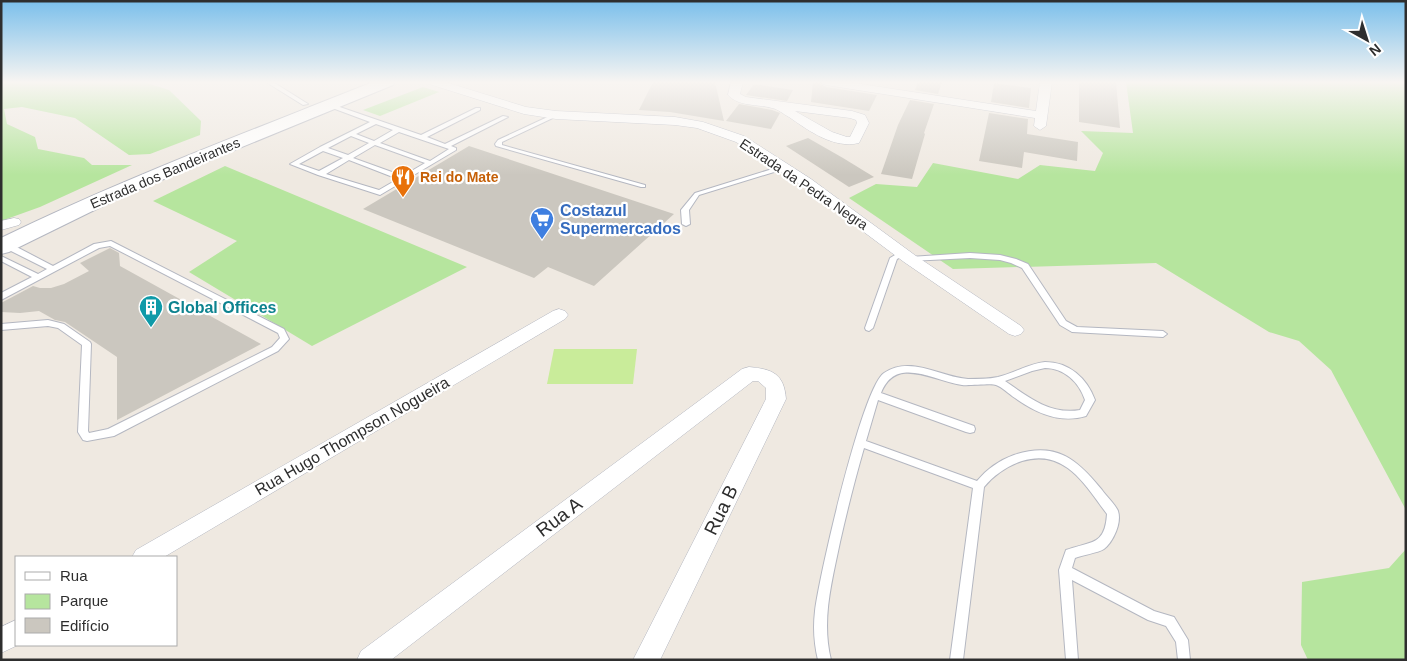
<svg xmlns="http://www.w3.org/2000/svg" width="1407" height="661" font-family="Arial,sans-serif">
<rect width="100%" height="100%" fill="#efe9e1"/>
<g fill="#b6e59e">
<path d="M1,82H144L169,90L201,121L200,135L150,154L129,155L75,118L22,107L4,109L7,124L35,137L38,149L84,158L92,165H132L40,207L1,221Z"/>
<path d="M1126,82H1406V510L1331,370L1299,341L1269,332L1156,263L953,269L849,198L876,184L917,187L933,163L1018,179L1040,165L1095,171L1103,153L1081,131L1133,133Z"/>
<path d="M423,87L439,92L380,116L363,110Z"/>
<path d="M225,166L467,267L312,346L189,272L237,241L153,201Z"/>
<path d="M1406,549V660H1308L1301,645L1302,582L1389,568Z"/>
</g>
<path fill="#c9ec9a" d="M554,349H637L633,384H547Z"/>
<g fill="#cbc7bf">
<path d="M653,82H715L724,121L670,112L639,110Z"/>
<path d="M813,82H818L826,87L877,95L869,111L811,102Z"/>
<path d="M918,82H942L938,94L915,90Z"/>
<path d="M1079,82H1116L1120,128L1079,122Z"/>
<path d="M994,83L1031,88L1029,108L991,102Z"/>
<path d="M754,84L793,90L787,101L746,95Z"/>
<path d="M910,100L934,104L924,133L925,134L912,179L881,174L898,125Z"/>
<path d="M739,104L772,110L780,113L771,129L726,121Z"/>
<path d="M989,113L1028,119L1027,134L1078,142L1077,161L1024,152L1022,168L979,161Z"/>
<path d="M808,138L843,158L874,177L849,187L786,146Z"/>
<path d="M469,146L674,214L594,286L548,267L534,278L363,209Z"/>
<path d="M110,248L119,253L120,266L261,344L117,420V357L65,322L55,320L39,311L20,313L1,312V303L33,286L40,288H51L64,284L89,271L80,263Z"/>
</g>
<g fill="none" stroke-linecap="round" stroke-linejoin="round">
<g stroke="#b4b7c1" stroke-width="2">
<g id="lane">
<path d="M266,82H273L308,104L303,105Z"/>
<path d="M327,104H331L421,135L476,108H480V110L427,137L445,144L503,116L508,117L451,146L456,148V150L380,195L318,175L290,164L320,147L370,122L327,106ZM376,124L393,130L374,141L356,134ZM399,132L449,149L430,161L380,143ZM351,136L369,143L348,155L328,148ZM375,145L425,163L403,176L353,158ZM323,151L343,158L319,171L299,164ZM349,160L398,179L379,190L326,174Z"/>
<path d="M554,114L559,115L502,142V145L645,185V187H641L496,146L495,144L498,140Z"/>
<path d="M785,165L787,166V168L699,195L689,210L690,224L686,226L682,224L681,210L695,193Z"/>
<path d="M111,241L284,329L289,339L278,351L114,436L87,441L83,440L78,432L82,345L58,328L48,326L1,330V324L48,320L64,324L90,342L91,344L88,431L89,433L108,429L272,347L280,338L278,333L110,246L99,248L1,300V293L32,277L1,261V256L38,274L47,269L3,247L2,245L3,243H9L53,266L94,244Z"/>
<path d="M900,252H906L907,254L897,259L873,328L869,331L866,330L865,328L890,258Z"/>
<path d="M970,253L1000,255L1016,259L1028,264L1066,321L1077,327L1163,331L1167,334L1163,337L1072,332L1060,325L1022,268L1011,263L1000,260L970,258L910,261L906,259L910,257Z"/>
<path d="M1045,362C1069,362 1087,378 1095,400L1086,416C1060,424 1036,413 1015,398C1009,394 1002,387 996,385C992,383 969,386 962,385C933,381 896,355 881,393L974,426L975,429L974,432L970,433L966,432L878,400L866,441L977,481C987,469 1000,460 1014,455C1056,441 1077,459 1102,490C1107,497 1115,504 1118,511C1122,523 1113,542 1104,549C1098,553 1082,555 1075,558L1072,568L1154,611L1174,617L1188,640L1190,660H1178L1176,642L1166,626L1148,620L1072,580L1078,660H1066L1059,570L1066,550C1091,541 1105,546 1107,514C1085,485 1065,448 1022,461C1007,466 994,475 984,487L963,660H950L973,488L864,448C855,479 847,511 840,542C832,581 821,620 831,660H818C814,643 813,628 815,611C819,577 862,388 884,373C911,355 940,377 968,379C978,379 989,379 998,377C1014,373 1028,364 1045,362ZM1045,368C1064,368 1079,382 1085,400L1080,410C1050,415 1028,397 1005,381L1032,371Z"/>
</g>
</g>
<g stroke="#b4b7c1" stroke-width="1">
<g id="street">
<path d="M427,82H445L526,107L556,111L675,117L703,122L744,136L811,179L916,256L1021,326L1024,330L1021,334L1015,336L1009,334L904,262L801,185L736,142L697,128L675,125L556,119L524,114L429,84Z"/>
<path d="M731,82H743L740,94L746,97L852,111L865,115L869,123L859,143C834,149 809,131 789,117C783,114 778,109 772,108C758,104 739,107 728,95ZM795,111L850,118L856,120L857,123L850,137H847L832,132Z"/>
<path d="M820,82H848L1036,111L1040,82H1052L1046,126L1040,130L1034,126L1035,118L826,85Z"/>
<path d="M14,218L19,219L21,222L19,225L1,230V221Z"/>
<path d="M559,309L565,311L568,315L565,319L164,557H132L136,550L553,311Z"/>
<path d="M749,367C773,369 784,374 786,399L660,660H633L766,399V388L758,381H753L391,660H357L361,651L742,369Z"/>
<path d="M16,620V645H18L1,653V627Z"/>
</g>
</g>
<g stroke="#b4b7c1" stroke-width="2">
<path id="secondary" d="M373,82H395L393,85L125,195L9,252L1,254V238C122,179 248,132 373,82Z"/>
</g>
<use href="#lane" fill="#fff" fill-rule="evenodd"/>
<use href="#street" fill="#fff" fill-rule="evenodd"/>
<use href="#secondary" fill="#fff" fill-rule="evenodd"/>
</g>
<linearGradient id="sky" x2="0" y2="1"><stop stop-color="#7abfeb"/><stop offset="0.47" stop-color="#f8f5f2"/><stop offset="1" stop-color="#f8f5f2" stop-opacity="0"/></linearGradient>
<rect width="1407" height="175" fill="url(#sky)"/>
<defs>
<g id="restaurant-pin" transform="scale(1.25)"><path d="M0 17L-7.5 6A9.5 9.5 0 1 1 7.5 6Z" fill="#e8710a" stroke="#fff"/><path d="M-5-6h1v4h1v-4h1v4h1v-4h1v5L-1.5 .5V6h-2V.5L-5-1ZM5-6V6H3V1.5H1.5Q1.5-4 5-6Z" fill="#fff"/></g>
<g id="supermarket-pin" transform="scale(1.25)"><path d="M0 17L-7.5 6A9.5 9.5 0 1 1 7.5 6Z" fill="#3f7fe0" stroke="#fff"/><path d="M-6-5.5h2.5l.6 2H6L4.5 2H-2.5L-4.4-4H-6ZM-1.5 3.2a1.3 1.3 0 1 0 .1 0ZM3 3.2a1.3 1.3 0 1 0 .1 0Z" fill="#fff"/></g>
<g id="building-pin" transform="scale(1.25)"><path d="M0 17L-7.5 6A9.5 9.5 0 1 1 7.5 6Z" fill="#0f9aa8" stroke="#fff"/><path d="M-4-6H4V6H1V3H-1V6H-4ZM-2.5-4.3h1.7v1.8h-1.7ZM.8-4.3h1.7v1.8H.8ZM-2.5-1h1.7V.8h-1.7ZM.8-1h1.7V.8H.8Z" fill="#fff"/></g>
</defs>
<g fill-rule="evenodd">
<use href="#restaurant-pin" x="403" y="177"/>
<use href="#supermarket-pin" x="542" y="219"/>
<use href="#building-pin" x="151" y="307"/>
</g>
<g text-anchor="middle" dominant-baseline="central" stroke-width="4.5" stroke-linejoin="round" paint-order="stroke">
<g font-size="14" fill="#2e2e2e" stroke="#fff">
<text transform="translate(165 173) rotate(-23)">Estrada dos Bandeirantes</text>
<text transform="translate(804 184) rotate(34)">Estrada da Pedra Negra</text>
</g>
<g font-size="14" font-weight="bold" fill="#c56008" stroke="#fff" text-anchor="start">
<text x="420" y="177">Rei do Mate</text>
</g>
<g font-size="16" font-weight="bold" fill="#366cbe" stroke="#fff" text-anchor="start">
<text x="560" y="210">Costazul<tspan x="560" dy="18">Supermercados</tspan></text>
</g>
<g font-size="16" font-weight="bold" fill="#0d838f" stroke="#fff" text-anchor="start">
<text x="168" y="307">Global Offices</text>
</g>
<g font-size="16" fill="#2e2e2e" stroke="#fff">
<text transform="translate(352 436) rotate(-30)">Rua Hugo Thompson Nogueira</text>
</g>
<g font-size="19" fill="#2e2e2e" stroke="#fff">
<text transform="translate(721 510) rotate(-64)">Rua B</text>
<text transform="translate(559 517) rotate(-37)">Rua A</text>
</g>
</g>
<rect width="1407" height="661" fill="none" stroke="#2e2e2e" stroke-width="5"/>
<rect x="15" y="556" width="162" height="90" fill="#ffffff" stroke="#ababab"/>
<rect x="25" y="572" width="25" height="8" fill="#ffffff" stroke="#ababab"/>
<text x="60" y="581" font-size="15" fill="#2e2e2e">Rua</text>
<rect x="25" y="594" width="25" height="15" fill="#b6e59e" stroke="#ababab"/>
<text x="60" y="606" font-size="15" fill="#2e2e2e">Parque</text>
<rect x="25" y="618" width="25" height="15" fill="#cbc7bf" stroke="#ababab"/>
<text x="60" y="631" font-size="15" fill="#2e2e2e">Edifício</text>
<g transform="translate(1367 40) rotate(141)" stroke="#ffffff" stroke-width="4" paint-order="stroke">
<path d="M0-4L9 19L0 12L-9 19Z" fill="#2e2e2e"/>
<text y="-8" font-size="14" font-weight="bold" text-anchor="middle" fill="#2e2e2e">N</text>
</g>
</svg>
